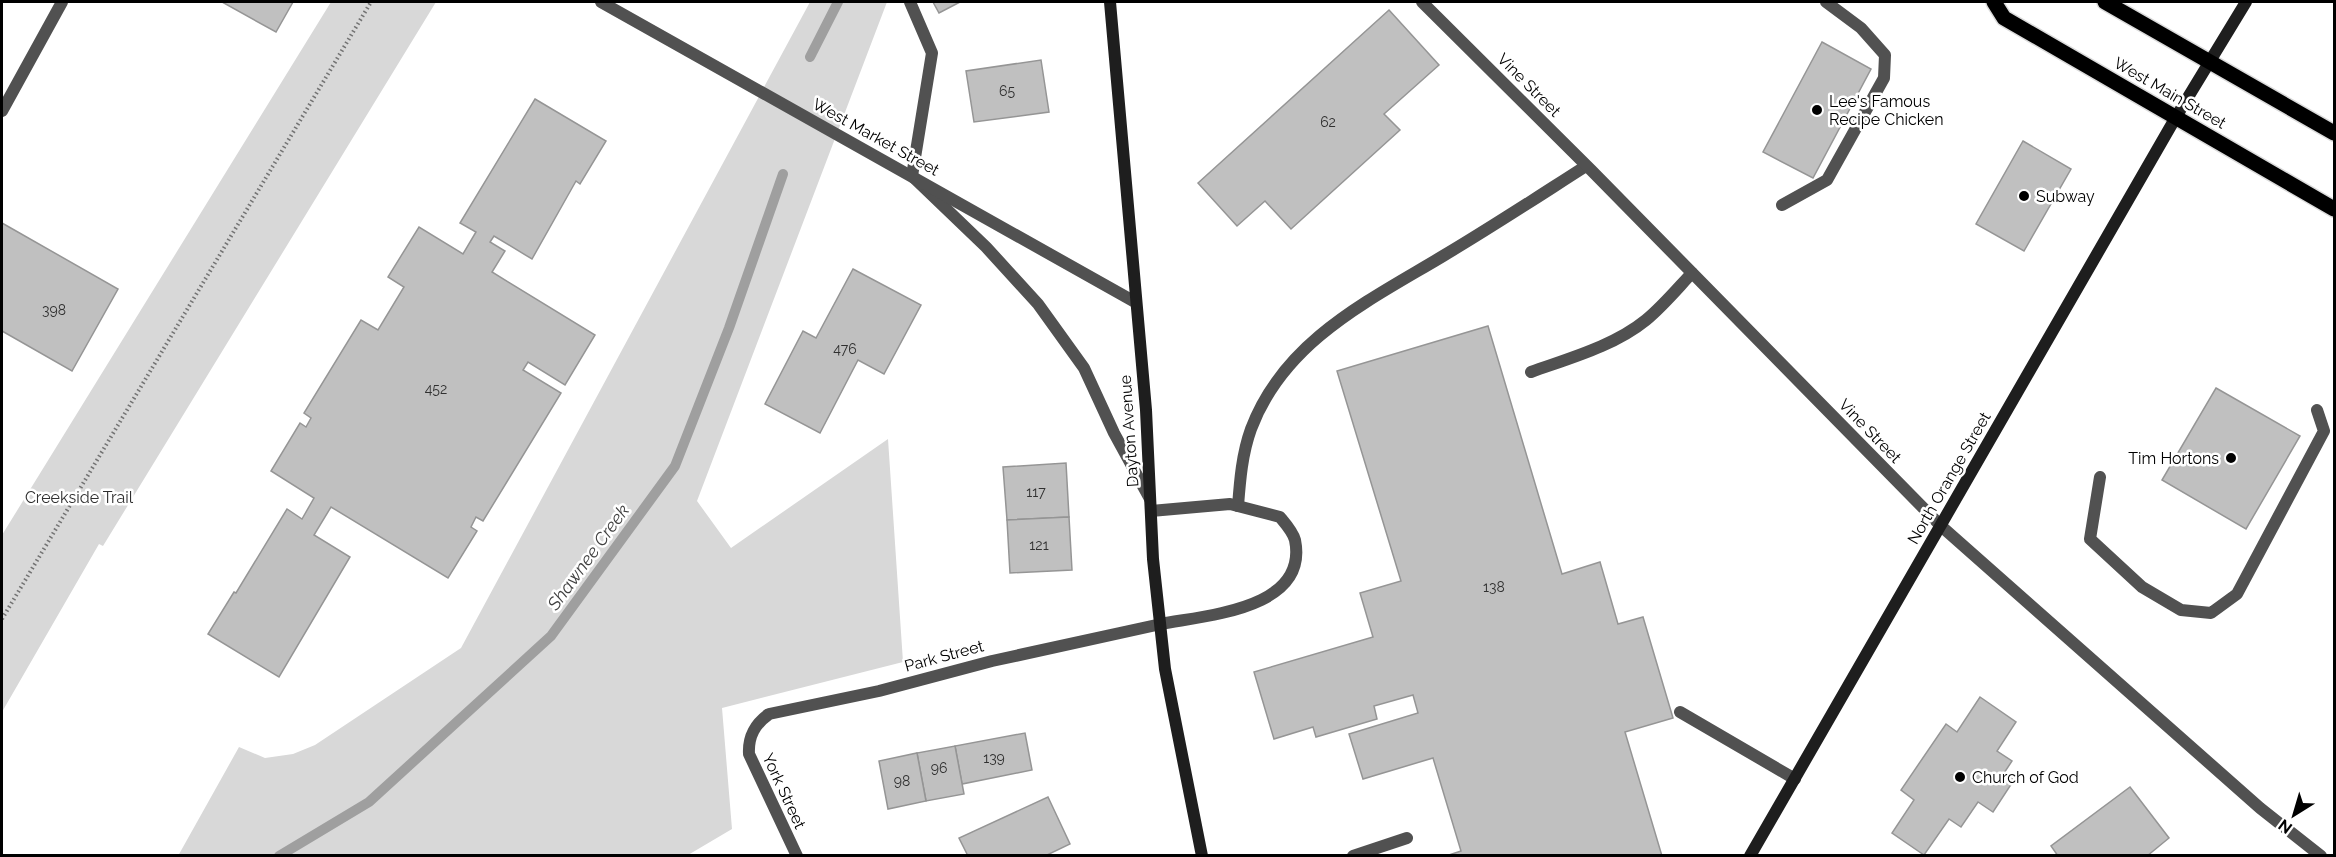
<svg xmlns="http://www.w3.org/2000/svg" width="2336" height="857" font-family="Raleway,sans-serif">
<rect width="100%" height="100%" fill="#fff"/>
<g fill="#d8d8d8">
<path d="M331,2H436L103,546L99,544L2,712V535Z"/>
<path d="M810,2H887L697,501L731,548L888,439L903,662L722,708L732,829L688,855L178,856L239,747L265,758L293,754L315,745L461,648Z"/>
</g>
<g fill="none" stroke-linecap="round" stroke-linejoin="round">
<g stroke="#9f9f9f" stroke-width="10">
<path d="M810,57L838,2"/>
<path d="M279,856L369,802L551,636L675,466L729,328L783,174"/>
</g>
</g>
<g fill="#c0c0c0" stroke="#959595" stroke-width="1.5">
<path d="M222,2H293L276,32Z"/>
<path d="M933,2H960L939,13Z"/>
<path d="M1389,10L1439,65L1384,114L1400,130L1291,229L1265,201L1237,226L1198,183Z"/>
<path d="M1822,42L1871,69L1813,178L1763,152Z"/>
<path d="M1041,60L1049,112L974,122L966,71Z"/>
<path d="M535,99L606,141L580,184L576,181L532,259L494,236L490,242L505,251L492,272L595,335L565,385L528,362L523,370L561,393L483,521L476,517L471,527L477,531L448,578L331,507L314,535L350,557L279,677L208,634L234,592L236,593L287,509L302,519L314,498L271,471L300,423L306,427L311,418L304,413L361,320L378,330L404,287L388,277L419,227L463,254L476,232L460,223Z"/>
<path d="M2023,141L2071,169L2024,251L1976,224Z"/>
<path d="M2,223L118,289L72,371L2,331Z"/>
<path d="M853,269L921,305L884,374L858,360L820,433L765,404L803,331L816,338Z"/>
<path d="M1488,326L1562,574L1600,562L1618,624L1643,617L1673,718L1625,732L1662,856H1446L1461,851L1433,758L1363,779L1349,734L1418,713L1413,695L1374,706L1377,719L1316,737L1313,727L1274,739L1254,672L1373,637L1360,593L1401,581L1337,371Z"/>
<path d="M2216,388L2300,436L2246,529L2162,480Z"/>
<path d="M1066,463L1069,517L1007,520L1003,467Z"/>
<path d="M1069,517L1072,570L1010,573L1007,520Z"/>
<path d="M1980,697L2016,722L1997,751L2012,761L2004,773L2014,780L1993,812L1978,802L1961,827L1949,819L1924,855L1892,833L1914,800L1901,790L1946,724L1957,732Z"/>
<path d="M1025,733L1032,770L962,784L955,746Z"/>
<path d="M955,746L964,794L926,801L917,753Z"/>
<path d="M917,753L926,801L888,809L879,761Z"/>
<path d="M2130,787L2169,838L2147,856H2058L2051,846Z"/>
<path d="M1048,797L1070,844L1045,856H968L959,838Z"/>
</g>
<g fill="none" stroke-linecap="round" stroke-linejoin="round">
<g stroke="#dbdbdb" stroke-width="18">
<g id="primary">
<path d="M1994,2L2004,18L2334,209"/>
<path d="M2105,2L2334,133"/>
</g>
</g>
<path stroke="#737373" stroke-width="4" stroke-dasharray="1.5 3" stroke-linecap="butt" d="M2,619L371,2"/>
<g stroke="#515151" stroke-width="12">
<path d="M910,2L932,53L912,176L986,247L1038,304L1084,368L1114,433L1150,499"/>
<path d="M2,111L62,2"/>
<path d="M1782,205L1827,180L1884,78L1885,55L1861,28L1826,2"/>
<path d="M1531,372C1570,358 1614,346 1646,320C1663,306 1677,289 1692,273"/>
<path d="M2100,477L2090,539L2142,587L2181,610L2211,613L2237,594L2324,431L2317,410"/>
<path d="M1238,506C1240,480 1242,454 1251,429C1284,341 1368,301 1443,256C1492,227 1539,196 1586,166"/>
<path d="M1151,511L1230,504L1280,517C1285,523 1293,532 1295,540C1309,609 1207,615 1161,624"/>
<path d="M1680,712L1795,779"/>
<path d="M1353,856L1407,838"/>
</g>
<g stroke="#515151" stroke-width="12">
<path d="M601,2L1135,302"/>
<path d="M1422,2L1591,170L1941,526L2260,808L2321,856"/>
<path d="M797,856L749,754C748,736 755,724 769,714L879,691L992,661L1161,624"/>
</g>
<g stroke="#1e1e1e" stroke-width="12">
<path d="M1110,2L1146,410L1153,559L1165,669L1202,856"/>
<path d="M1750,856L2176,117L2246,2"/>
</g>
<use href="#primary" stroke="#000" stroke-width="15"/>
</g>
<g fill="#000" stroke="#fff" stroke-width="2">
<circle cx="1817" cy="110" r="6"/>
<circle cx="2024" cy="196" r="6"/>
<circle cx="2231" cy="458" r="6"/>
<circle cx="1960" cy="777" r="6"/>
</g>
<g text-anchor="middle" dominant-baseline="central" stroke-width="5" stroke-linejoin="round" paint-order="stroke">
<g font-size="14" fill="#303030">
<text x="1007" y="91">65</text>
<text x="1328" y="122">62</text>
<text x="54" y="310">398</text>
<text x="845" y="349">476</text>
<text x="436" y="389">452</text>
<text x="1036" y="492">117</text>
<text x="1039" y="545">121</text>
<text x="1494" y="587">138</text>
<text x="994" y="758">139</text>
<text x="939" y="768">96</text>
<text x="902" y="781">98</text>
</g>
<g font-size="16" fill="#000" stroke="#fff">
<text transform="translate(1529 85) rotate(45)">Vine Street</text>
<text transform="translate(2170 93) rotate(30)">West Main Street</text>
<text transform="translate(876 137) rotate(29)">West Market Street</text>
<text transform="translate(1129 431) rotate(-94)">Dayton Avenue</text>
<text transform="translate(1870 431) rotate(46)">Vine Street</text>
<text transform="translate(1949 478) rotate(-60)">North Orange Street</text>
<text transform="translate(944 656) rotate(-15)">Park Street</text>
<text transform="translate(784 791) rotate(65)">York Street</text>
</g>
<g font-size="16" fill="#000" stroke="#fff" text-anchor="start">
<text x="1829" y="101">Lee's Famous<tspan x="1829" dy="18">Recipe Chicken</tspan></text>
<text x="2036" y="196">Subway</text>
<text x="2219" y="458" text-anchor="end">Tim Hortons</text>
<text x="1972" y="777">Church of God</text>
</g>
<g font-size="16" fill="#2f2f2f" stroke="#fff">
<text x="79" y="497">Creekside Trail</text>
</g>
<g font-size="18" font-style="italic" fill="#404040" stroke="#fff">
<text transform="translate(588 557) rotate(-54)">Shawnee Creek</text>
</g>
</g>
<rect width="2336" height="857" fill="none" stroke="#000000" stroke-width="6"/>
<g transform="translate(2294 815) rotate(217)" stroke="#ffffff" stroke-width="4.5" paint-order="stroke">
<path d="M0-4.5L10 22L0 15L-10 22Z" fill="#000000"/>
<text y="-9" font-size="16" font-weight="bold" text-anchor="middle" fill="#000000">N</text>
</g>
</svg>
